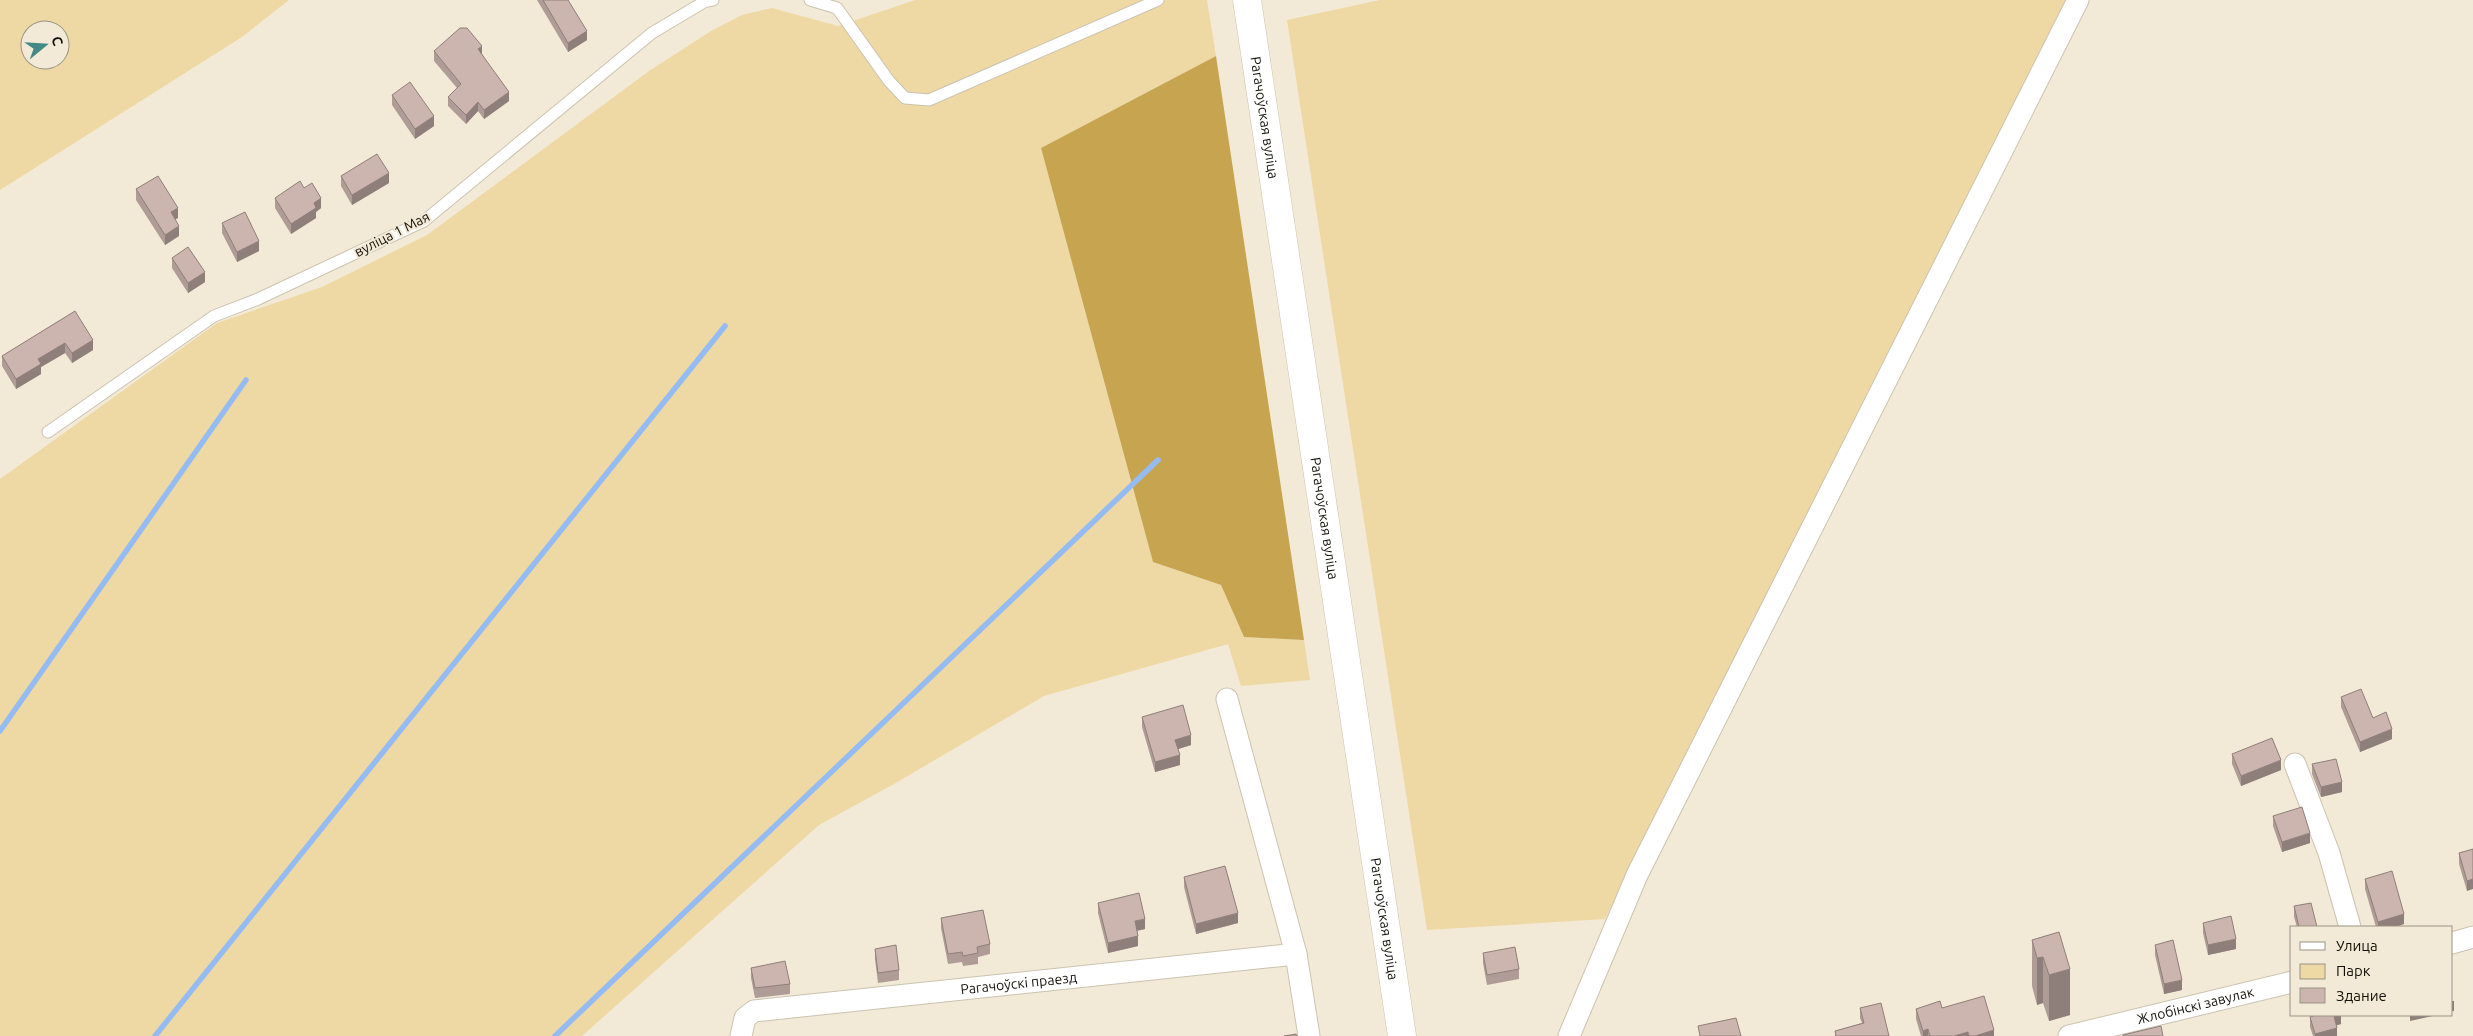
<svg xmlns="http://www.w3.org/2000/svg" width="2473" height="1036" font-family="Ubuntu,sans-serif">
<rect width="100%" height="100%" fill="#f2ead6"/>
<g fill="#eed9a5" fill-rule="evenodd">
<path d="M0,0H289L242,37L0,190ZM30,30H60V60H30Z"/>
<path d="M915,0H1207L1216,56L1041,148L1153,562L1221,585L1244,637L1304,640L1310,680L1241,686L1228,644L1044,696L894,784L819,825L582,1036H0V479L217,323L322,287L427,235L649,71L711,31L742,15L772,8L838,26Z"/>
<path d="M1380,0H2073L1943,267L1605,919L1427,930L1287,20Z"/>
</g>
<path fill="#c7a550" d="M1216,56L1304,640L1244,637L1221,585L1153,562L1041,148Z"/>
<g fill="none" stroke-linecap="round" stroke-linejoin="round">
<g stroke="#94bcf3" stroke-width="5.5">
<path d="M0,731L246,380"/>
<path d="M155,1036L725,326"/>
<path d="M555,1036L1158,460"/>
</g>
<g stroke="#cbc3b0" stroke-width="13">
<g id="lane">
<path d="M810,0L837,8L889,81L905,98L929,100L1158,0"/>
<path d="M48,432L214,316L258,299L424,221L652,33L704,2L713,0"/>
</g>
</g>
<g stroke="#cbc3b0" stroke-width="23">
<g id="street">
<path d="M1227,699L1296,954L1309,1036"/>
<path d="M2295,764L2329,853L2350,927"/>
<path d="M2452,943L2473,937"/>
<path id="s1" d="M741,1036L745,1018L754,1011L1296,954"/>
<path d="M1569,1036L1637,875L2078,0"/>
<path id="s2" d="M2069,1036L2292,982"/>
</g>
</g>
<g stroke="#cbc3b0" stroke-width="29">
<g id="primary">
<path id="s3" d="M1247,0L1402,1036"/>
</g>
</g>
<use href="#lane" stroke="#fff" stroke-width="11"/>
<use href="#street" stroke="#fff" stroke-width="21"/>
<use href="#primary" stroke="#fff" stroke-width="28"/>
</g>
<g fill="#af9c96">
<path d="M537,0H568L587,40L568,52Z"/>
<path d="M434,51L482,54L509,101L484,119L478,111L466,124L448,106V97L457,88L434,61Z"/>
<path d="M392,95L434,126L415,139L392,105Z"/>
<path d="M341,176L389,183L352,205L341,186Z"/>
<path d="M304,188L321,208L316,212V218L291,234L275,208V198Z"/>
<path d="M136,189L178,218L175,219L179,236L165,245L136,200Z"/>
<path d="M222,223L259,251L237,262L222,233Z"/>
<path d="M172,258L205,282L188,293L172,268Z"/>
<path d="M75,311L93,350L72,363L65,353L41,367V374L16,389L2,366V356Z"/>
<path d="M2341,697L2373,718L2392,739L2360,752L2341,707Z"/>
<path d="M1142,717L1191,745L1178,749L1180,765L1155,772L1142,727Z"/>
<path d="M2232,754L2281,770L2241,786L2232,764Z"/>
<path d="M2312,764L2342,792L2321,797L2312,774Z"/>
<path d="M2273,816L2310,843L2282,852L2273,826Z"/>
<path d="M2473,849L2467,891L2459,864V853Z"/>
<path d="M1184,877L1238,923L1196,934L1184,887Z"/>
<path d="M2365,879L2404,924L2395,927H2376L2365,889Z"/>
<path d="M1098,903L1145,929L1137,931L1138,946L1108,953L1098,913Z"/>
<path d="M2294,906L2317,927H2297L2294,917Z"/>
<path d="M941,918L990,944V954L978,957V964L963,966L962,962L948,964L941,928Z"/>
<path d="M2203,923L2236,949L2208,955L2203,933Z"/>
<path d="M2059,932L2070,1015L2049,1021L2043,1003L2037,1005L2032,986V940Z"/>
<path d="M2155,945L2182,990L2164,994L2155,955Z"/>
<path d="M875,949L899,970V980L878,983L875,959Z"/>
<path d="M1483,953L1519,969V979L1487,985L1483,963Z"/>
<path d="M751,968L790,984V994L755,998L751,978Z"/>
<path d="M1860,1008L1889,1036H1835V1031L1862,1023L1860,1018Z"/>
<path d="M1942,1008L1994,1036H1921L1916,1019V1009Z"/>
<path d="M2314,1015H2341V1024L2337,1025V1036H2313L2310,1027V1017L2314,1016Z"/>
</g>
<g fill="#8f7f7a">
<path d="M587,31V40L568,52V43Z"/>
<path d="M482,46V56L478,49Z"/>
<path d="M509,92V101L484,119V110Z"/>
<path d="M478,102V111L466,124V115Z"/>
<path d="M434,116V126L415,139V129Z"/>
<path d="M389,173V183L352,205V195Z"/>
<path d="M321,198V208L316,212V218L291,234V224L314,203Z"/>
<path d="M178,208V218L171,222V212Z"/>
<path d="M179,226V236L165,245V235Z"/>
<path d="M259,241V251L237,262V252Z"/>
<path d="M205,272V282L188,293V283Z"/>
<path d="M93,340V350L72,363V353Z"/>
<path d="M65,343V353L41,367V374L16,389V379L38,359Z"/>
<path d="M2392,729V739L2360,752V742Z"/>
<path d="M1191,735V745L1175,750V740Z"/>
<path d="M1180,755V765L1155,772V762Z"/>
<path d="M2281,760V770L2241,786V776Z"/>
<path d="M2342,782V792L2321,797V787Z"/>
<path d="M2310,833V843L2282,852V842Z"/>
<path d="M2473,879V889L2467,891V881Z"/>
<path d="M1238,913V923L1196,934V924Z"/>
<path d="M2404,914V924L2395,927H2378V922Z"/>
<path d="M1145,919V929L1135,931V921Z"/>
<path d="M1138,936V946L1108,953V943Z"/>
<path d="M2236,939V949L2208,955V945Z"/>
<path d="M2043,957V1003L2037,1005V958Z"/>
<path d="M2070,969V1015L2049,1021V975Z"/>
<path d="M2182,980V990L2164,994V984Z"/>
<rect x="2452" y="1001" width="2" height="10"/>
<path d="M2339,1015H2341V1024L2334,1026V1016Z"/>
<path d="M2410,1015H2437L2410,1021Z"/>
<path d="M2337,1028V1036H2315V1034Z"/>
<path d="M1928,1029V1036H1923V1031Z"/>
<path d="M1994,1030V1036H1975Z"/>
<path d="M1968,1032V1036H1954Z"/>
</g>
<g fill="#ccb5af" stroke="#8f7f7a">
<path d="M543,0H568L587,31L568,43Z"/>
<path d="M460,28H467L482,46L478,49L509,92L484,110L478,102L466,115L448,97L461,84L434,51Z"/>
<path d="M410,82L434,116L415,129L392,95Z"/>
<path d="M377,154L389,173L352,195L341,176Z"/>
<path d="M158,176L178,208L171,212L179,226L165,235L136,189Z"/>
<path d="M300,181L304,188L312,183L321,198L314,203L316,208L291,224L275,198Z"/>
<path d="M245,212L259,241L237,252L222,223Z"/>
<path d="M188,247L205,272L188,283L172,258Z"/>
<path d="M75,311L93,340L72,353L65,343L38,359L41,364L16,379L2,356Z"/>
<path d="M2361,689L2373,718L2386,712L2392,729L2360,742L2341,697Z"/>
<path d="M1183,705L1191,735L1175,740L1180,755L1155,762L1142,717Z"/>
<path d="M2272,738L2281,760L2241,776L2232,754Z"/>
<path d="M2336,759L2342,782L2321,787L2312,764Z"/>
<path d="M2302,807L2310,833L2282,842L2273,816Z"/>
<path d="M2473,849V879L2467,881L2459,853Z"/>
<path d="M1225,866L1238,913L1196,924L1184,877Z"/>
<path d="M2392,871L2404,914L2378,922L2365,879Z"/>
<path d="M1139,893L1145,919L1135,921L1138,936L1108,943L1098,903Z"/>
<path d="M2311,903L2317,927H2299L2294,906Z"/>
<path d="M983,910L990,944L977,947L978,953L963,956L962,952L948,954L941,918Z"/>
<path d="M2231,916L2236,939L2208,945L2203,923Z"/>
<path d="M2059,932L2070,969L2049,975L2043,957L2037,958L2032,940Z"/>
<path d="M2173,940L2182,980L2164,984L2155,945Z"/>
<path d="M896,945L899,970L878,973L875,949Z"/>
<path d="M1515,947L1519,969L1487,975L1483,953Z"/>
<path d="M785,961L790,984L755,988L751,968Z"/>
<path d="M1984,996L1994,1030L1975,1036H1969L1968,1032L1954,1036H1930L1928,1029L1923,1031L1916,1009L1940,1001L1942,1008Z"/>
<path d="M1881,1003L1889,1036H1836L1835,1031L1864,1023L1860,1008Z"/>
<path d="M2316,1015H2339L2334,1016L2337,1028L2315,1034L2310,1017Z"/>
<path d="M1736,1018L1741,1036H1700L1698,1026Z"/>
<path d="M2161,1026L2163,1036H2123V1035Z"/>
<path d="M1296,1034L1297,1036H1284Z"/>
</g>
<g text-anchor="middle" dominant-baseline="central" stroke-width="4" stroke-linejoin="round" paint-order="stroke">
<g font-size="14" fill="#14110a" stroke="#f2ead6">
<text stroke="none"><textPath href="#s3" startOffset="119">Рагачоўская вуліца</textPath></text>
<text transform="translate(392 234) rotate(-27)">вуліца 1 Мая</text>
<text stroke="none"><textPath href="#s3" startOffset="524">Рагачоўская вуліца</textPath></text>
<text stroke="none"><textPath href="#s3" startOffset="929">Рагачоўская вуліца</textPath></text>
<text stroke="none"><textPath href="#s1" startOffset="296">Рагачоўскі праезд</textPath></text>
<text stroke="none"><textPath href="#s2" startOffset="130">Жлобінскі завулак</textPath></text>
</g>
</g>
<rect x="2290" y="926" width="162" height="90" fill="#f2ead6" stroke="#999384"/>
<rect x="2300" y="942" width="25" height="8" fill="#ffffff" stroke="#999384"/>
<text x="2336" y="951" font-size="15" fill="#14110a">Улица</text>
<rect x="2300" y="964" width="25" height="15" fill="#eed9a5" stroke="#999384"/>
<text x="2336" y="976" font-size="15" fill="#14110a">Парк</text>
<rect x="2300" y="988" width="25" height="15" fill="#ccb5af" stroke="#999384"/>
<text x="2336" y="1001" font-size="15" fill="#14110a">Здание</text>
<g transform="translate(45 45) rotate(72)"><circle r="24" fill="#f2ead6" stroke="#999384"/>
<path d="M0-4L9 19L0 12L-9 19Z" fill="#438a86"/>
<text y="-8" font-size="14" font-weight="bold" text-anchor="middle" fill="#14110a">С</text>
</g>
</svg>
